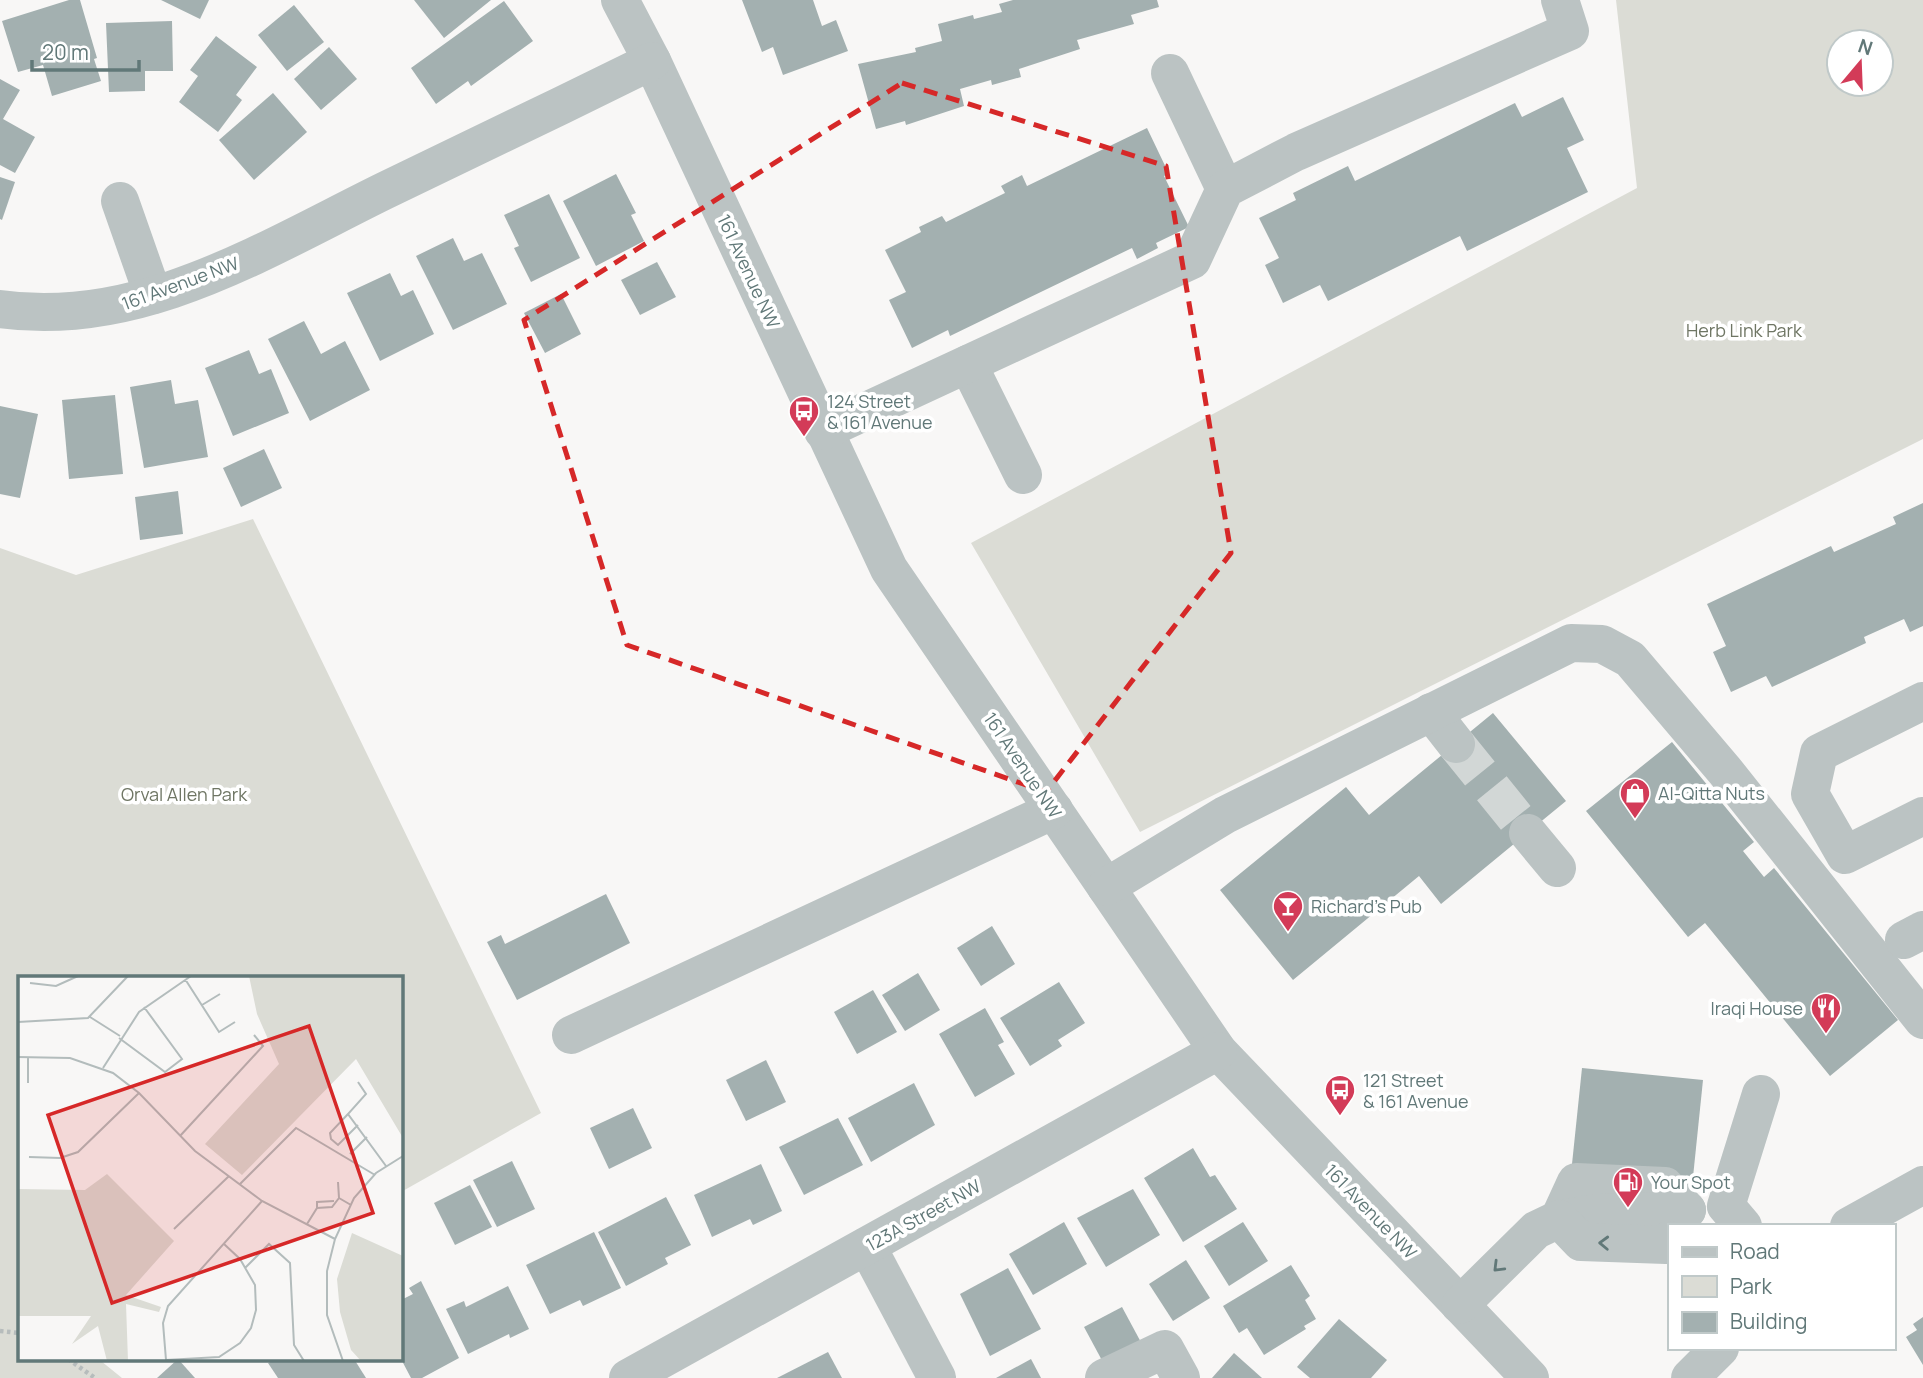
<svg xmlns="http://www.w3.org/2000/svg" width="1923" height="1378" font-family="Manrope,sans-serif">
<rect width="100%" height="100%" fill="#f8f7f6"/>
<g fill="#dbdcd5" fill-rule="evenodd">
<path d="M1616,0H1923V439L1140,832L971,543L1637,188ZM1839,42H1881V84H1839Z"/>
<path d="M253,519L541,1113L401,1192V977H19V1359H104L101,1361L122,1378H0V548L76,575Z"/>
</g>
<g fill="#a3b0b0">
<path d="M69,0H80L97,58L94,59L101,81L52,96L43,65L18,72L2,21Z"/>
<path d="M161,0H209L200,19Z"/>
<path d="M414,0H491L444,38Z"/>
<path d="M742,0H813L822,26L836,20L848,51L783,75L773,47L762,52Z"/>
<path d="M1013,0H1157L1159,7L1131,15L1134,24L1077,40L1080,49L1019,69L1021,77L992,85L991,80L960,89L964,106L906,125L905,121L876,129L858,64L916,52L915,48L942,41L938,24L973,15L974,19L1002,12L999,4Z"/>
<path d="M504,1L533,41L471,86L468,81L436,104L411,68Z"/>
<path d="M294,5L324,42L287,71L258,35Z"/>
<path d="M172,21L173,71H145V91L109,92L106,23Z"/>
<path d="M216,36L257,67L236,95L242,100L218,132L179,102L198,76L190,70Z"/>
<path d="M329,47L357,79L321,110L294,79Z"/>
<path d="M0,79L20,90L3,119L35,137L15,173L0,165Z"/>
<path d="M273,93L307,132L254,180L219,140Z"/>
<path d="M1563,97L1584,140L1567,148L1588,192L1467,251L1460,236L1328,301L1320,285L1283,303L1265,265L1279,258L1259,218L1296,200L1293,193L1348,166L1355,181L1515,103L1522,117Z"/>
<path d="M1147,128L1169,174L1164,176L1189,227L1156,243L1158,248L1137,259L1132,248L950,336L948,330L912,348L889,300L906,292L885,250L921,232L919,227L942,216L946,222L1005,193L1001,186L1022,175L1027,186Z"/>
<path d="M616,174L636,213L631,215L644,241L596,266L563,201Z"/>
<path d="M0,177L15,182L2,220L0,219Z"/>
<path d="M549,194L580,258L531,282L514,248L519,246L504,215Z"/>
<path d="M453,238L464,261L482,253L507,304L453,330L416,256Z"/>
<path d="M657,262L676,297L640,315L621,280Z"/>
<path d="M390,273L401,296L413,290L434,334L380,361L347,293Z"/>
<path d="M561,294L581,334L545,353L524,313Z"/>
<path d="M304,321L321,354L345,341L370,390L310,421L268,339Z"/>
<path d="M249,350L259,374L271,369L289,413L233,436L205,368Z"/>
<path d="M171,380L175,404L198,400L208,457L144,468L130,387Z"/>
<path d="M115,395L123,474L69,479L62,400Z"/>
<path d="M0,406L38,414L20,498L0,494Z"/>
<path d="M264,449L282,488L241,507L223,468Z"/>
<path d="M178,491L183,534L140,540L135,497Z"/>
<path d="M1923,503V626L1910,632L1904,619L1864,637L1866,643L1772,687L1766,676L1731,692L1713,652L1726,646L1707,604L1831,546L1834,552L1896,524L1893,517Z"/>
<path d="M1493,713L1566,801L1441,904L1419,876L1293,980L1220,890L1346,787L1369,815Z"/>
<path d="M1672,742L1754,842L1743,851L1764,877L1774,868L1898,1020L1830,1076L1705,923L1688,937L1586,811Z"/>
<path d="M606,894L630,943L517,1000L487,942L501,935L505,944Z"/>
<path d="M992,926L1015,964L981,986L957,948Z"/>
<path d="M918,973L940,1010L905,1031L882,995Z"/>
<path d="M1059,982L1085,1023L1058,1040L1062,1046L1030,1066L1000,1018Z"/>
<path d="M873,990L897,1032L857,1054L834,1012Z"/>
<path d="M985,1008L1004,1042L998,1045L1015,1074L975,1097L939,1034Z"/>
<path d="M766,1060L786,1102L746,1121L726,1080Z"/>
<path d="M1582,1068L1703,1080L1693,1177L1572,1164Z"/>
<path d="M914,1083L935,1125L871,1162L848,1118Z"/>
<path d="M633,1108L652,1148L609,1169L590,1128Z"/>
<path d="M838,1118L863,1165L804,1195L779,1147Z"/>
<path d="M1193,1148L1210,1177L1215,1175L1237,1209L1183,1242L1144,1178Z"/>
<path d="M512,1161L535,1209L497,1227L473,1180Z"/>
<path d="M761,1164L782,1211L753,1225L750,1219L712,1237L694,1195Z"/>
<path d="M470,1185L492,1227L455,1245L434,1203Z"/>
<path d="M1133,1189L1160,1235L1106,1267L1077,1218Z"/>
<path d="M666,1197L691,1245L665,1258L668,1264L626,1286L598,1232Z"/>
<path d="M1064,1222L1087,1264L1033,1295L1009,1254Z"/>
<path d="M1243,1222L1268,1261L1229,1286L1204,1246Z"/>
<path d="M594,1232L621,1288L583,1306L580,1300L550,1314L526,1265Z"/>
<path d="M1186,1260L1210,1298L1173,1321L1149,1284Z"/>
<path d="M1291,1265L1310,1296L1305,1300L1316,1319L1304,1326L1306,1329L1264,1355L1247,1328L1239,1333L1223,1306Z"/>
<path d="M1008,1268L1041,1329L990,1356L960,1294Z"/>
<path d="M421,1281L459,1358L422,1378H411L401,1359V1300L413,1294L409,1288Z"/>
<path d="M508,1286L529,1329L510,1338L509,1334L468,1354L446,1309L464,1301L466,1307Z"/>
<path d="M1122,1307L1143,1346L1105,1366L1084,1327Z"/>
<path d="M1923,1317V1365L1906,1337L1917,1330L1913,1324Z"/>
<path d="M1339,1319L1387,1360L1371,1378H1310L1297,1367Z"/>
<path d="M828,1352L842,1378H777Z"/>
<path d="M1234,1353L1262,1378H1212Z"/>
<path d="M178,1359L195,1378H157Z"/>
<path d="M276,1359H354L366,1378H278L268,1363Z"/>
<path d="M1031,1359L1041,1378H996Z"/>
</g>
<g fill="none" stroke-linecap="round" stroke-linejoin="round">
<path stroke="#d2d7d6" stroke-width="38" stroke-dasharray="38 19" stroke-linecap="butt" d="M1456,744L1528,833"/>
<g stroke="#b6bcbc" stroke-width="4.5" stroke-dasharray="3.5 3.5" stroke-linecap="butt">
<path d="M0,1331L19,1333"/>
<path d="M68,1359L95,1378"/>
</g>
<g stroke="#bbc3c3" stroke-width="38">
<path d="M620,0L652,61L889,569L1218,1051L1530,1378"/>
<path d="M1170,73L1225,189"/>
<path d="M120,201L153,295"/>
<path d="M0,309C139,329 264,250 384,191C473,148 563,105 652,61"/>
<path d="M968,364L1023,475"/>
<path d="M823,431L1192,260L1225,189L1296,152L1570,31L1560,0"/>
<path d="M1923,701L1819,753L1810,794L1845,855L1923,816"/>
<path d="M1431,712L1456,744"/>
<path d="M1528,833L1557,868"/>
<path d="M1106,887L1225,815L1571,643L1602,644L1630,659L1725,771L1923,1020"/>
<path d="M1904,940L1923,930"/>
<path d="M571,1035L1054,810"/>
<path d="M1559,1219L1576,1182L1665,1186L1687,1210"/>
<path d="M1559,1219L1595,1213L1687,1210"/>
<path d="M1743,1226L1726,1206L1761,1094"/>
<path d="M1849,1226L1923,1185"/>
<path d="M867,1246L937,1378"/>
<path d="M1460,1305L1536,1230L1559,1219L1581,1242L1666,1245L1669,1240"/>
<path d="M628,1378L1218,1051"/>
<path d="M1104,1378L1165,1349L1181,1378"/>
<path d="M1690,1378L1720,1348"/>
</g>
</g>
<defs><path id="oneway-chevron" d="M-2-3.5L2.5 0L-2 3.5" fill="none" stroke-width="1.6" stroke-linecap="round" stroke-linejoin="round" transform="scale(1.75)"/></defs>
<g stroke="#617878">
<use href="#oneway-chevron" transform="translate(1604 1243) rotate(-178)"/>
<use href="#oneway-chevron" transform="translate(1498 1267) rotate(135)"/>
</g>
<path fill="none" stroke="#d62828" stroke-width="5" stroke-dasharray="14 9" stroke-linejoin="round" d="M902,83L1166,166L1231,553L1046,792L627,645L524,320Z"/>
<defs>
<g id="bus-pin" transform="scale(1.575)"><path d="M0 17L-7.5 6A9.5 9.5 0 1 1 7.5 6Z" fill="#d33b58" stroke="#fff"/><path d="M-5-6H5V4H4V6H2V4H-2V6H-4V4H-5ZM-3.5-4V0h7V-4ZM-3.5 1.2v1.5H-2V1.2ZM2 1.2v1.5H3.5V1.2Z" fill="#fff"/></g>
<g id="shop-pin" transform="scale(1.575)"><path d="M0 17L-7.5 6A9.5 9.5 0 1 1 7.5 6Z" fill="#d33b58" stroke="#fff"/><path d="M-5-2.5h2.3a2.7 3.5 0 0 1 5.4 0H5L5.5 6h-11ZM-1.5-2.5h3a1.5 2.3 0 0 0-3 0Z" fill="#fff"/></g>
<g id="bar-pin" transform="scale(1.575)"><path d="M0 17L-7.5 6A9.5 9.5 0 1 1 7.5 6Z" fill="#d33b58" stroke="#fff"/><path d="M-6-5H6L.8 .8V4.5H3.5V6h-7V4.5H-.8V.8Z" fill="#fff"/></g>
<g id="restaurant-pin" transform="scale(1.575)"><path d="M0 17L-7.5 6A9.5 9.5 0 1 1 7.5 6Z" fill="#d33b58" stroke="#fff"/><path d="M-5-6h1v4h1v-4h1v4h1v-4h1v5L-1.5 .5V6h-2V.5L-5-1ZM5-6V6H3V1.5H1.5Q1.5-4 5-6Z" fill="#fff"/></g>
<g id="fuel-pin" transform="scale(1.575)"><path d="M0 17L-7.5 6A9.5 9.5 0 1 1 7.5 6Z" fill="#d33b58" stroke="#fff"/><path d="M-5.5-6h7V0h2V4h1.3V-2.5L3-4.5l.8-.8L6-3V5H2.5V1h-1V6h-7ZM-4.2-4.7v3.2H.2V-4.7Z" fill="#fff"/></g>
</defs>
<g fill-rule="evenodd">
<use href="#bus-pin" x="804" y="411"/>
<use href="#shop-pin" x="1635" y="793"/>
<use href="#bar-pin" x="1288" y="906"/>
<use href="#restaurant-pin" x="1826" y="1008"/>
<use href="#bus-pin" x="1340" y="1090"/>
<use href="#fuel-pin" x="1628" y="1182"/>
</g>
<g text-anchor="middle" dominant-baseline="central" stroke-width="7" stroke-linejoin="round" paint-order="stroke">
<g font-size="18" fill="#617878" stroke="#fff">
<text transform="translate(749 271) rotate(65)">161 Avenue NW</text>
<text transform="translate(180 283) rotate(-20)">161 Avenue NW</text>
<text transform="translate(1023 765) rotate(56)">161 Avenue NW</text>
<text transform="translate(1371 1211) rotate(46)">161 Avenue NW</text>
<text transform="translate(923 1215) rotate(-29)">123A Street NW</text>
</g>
<g font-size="18" fill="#6f7664" stroke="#fff">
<text x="1744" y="330">Herb Link Park</text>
<text x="184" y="794">Orval Allen Park</text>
</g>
<g font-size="18" fill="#617878" stroke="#fff" text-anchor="start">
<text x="827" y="401">124 Street<tspan x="827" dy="21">&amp; 161 Avenue</tspan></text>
<text x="1658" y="793">Al-Qitta Nuts</text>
<text x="1311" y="906">Richard's Pub</text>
<text x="1803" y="1008" text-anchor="end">Iraqi House</text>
<text x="1363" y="1080">121 Street<tspan x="1363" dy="21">&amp; 161 Avenue</tspan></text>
<text x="1651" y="1182">Your Spot</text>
</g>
</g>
<g transform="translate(18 976)">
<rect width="385" height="385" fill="#f8f7f6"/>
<path d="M231,0H385V162L338,83L224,199L187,168L261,88L239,38ZM89,198L156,265L108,319L143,331L141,336L108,328L110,385H89L80,350L54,368L73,340H0V213L67,214ZM334,257L385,280V385H343L333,374L322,336L319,303Z" fill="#dbdcd5"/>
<path fill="none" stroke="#b3bcbc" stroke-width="2" d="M167,3L201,56L217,46M12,7L38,10L60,0M184,29L202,18M72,41L102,60M0,46L70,42L110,0M101,62L147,96L164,83L126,31M0,81L52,82L95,97L121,117L177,175L244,225L317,263M10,81V107M85,92L121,36L173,0M340,106L348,118L330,138L368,190M330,138L312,157L313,163L320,169L340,149M162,160L245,70L236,59M332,178L349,161M11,181L42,182L60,176L121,117M320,206L321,222L333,229M222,208L278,152L357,199M299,232V226L316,225M289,248L299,232L314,231L321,222M156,253L211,200M206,268L222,283L237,309L238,334L233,352L222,367L201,381L148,384L145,347L150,330L244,225M227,292L251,268L272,287L276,369L286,385M325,385L309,339V295L317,263L336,222L358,197L385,180"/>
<path fill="#d62828" fill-opacity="0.15" stroke="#d62828" stroke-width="3.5" d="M291,50L355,237L94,327L30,139Z"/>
<rect width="385" height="385" fill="none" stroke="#617878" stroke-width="3.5"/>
</g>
<rect x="1668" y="1224" width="228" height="126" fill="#ffffff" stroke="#c0c9c9" stroke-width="2"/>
<rect x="1682" y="1247" width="35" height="10" fill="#bbc3c3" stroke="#c0c9c9" stroke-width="2"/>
<text x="1730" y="1259" font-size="21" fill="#617878">Road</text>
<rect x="1682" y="1276" width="35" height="21" fill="#dbdcd5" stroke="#c0c9c9" stroke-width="2"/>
<text x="1730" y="1294" font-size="21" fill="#617878">Park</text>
<rect x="1682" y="1312" width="35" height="21" fill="#a3b0b0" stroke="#c0c9c9" stroke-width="2"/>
<text x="1730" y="1329" font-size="21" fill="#617878">Building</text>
<g transform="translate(1860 63) rotate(19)"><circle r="33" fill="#ffffff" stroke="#c0c9c9" stroke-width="2"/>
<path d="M0-5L12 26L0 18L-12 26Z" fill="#d33b58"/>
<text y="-10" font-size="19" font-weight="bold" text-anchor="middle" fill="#617878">N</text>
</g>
<path d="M32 60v10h107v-10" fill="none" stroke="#617878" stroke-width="3.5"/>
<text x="42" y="60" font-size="21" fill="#617878" stroke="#ffffff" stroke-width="5" paint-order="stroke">20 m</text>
</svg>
